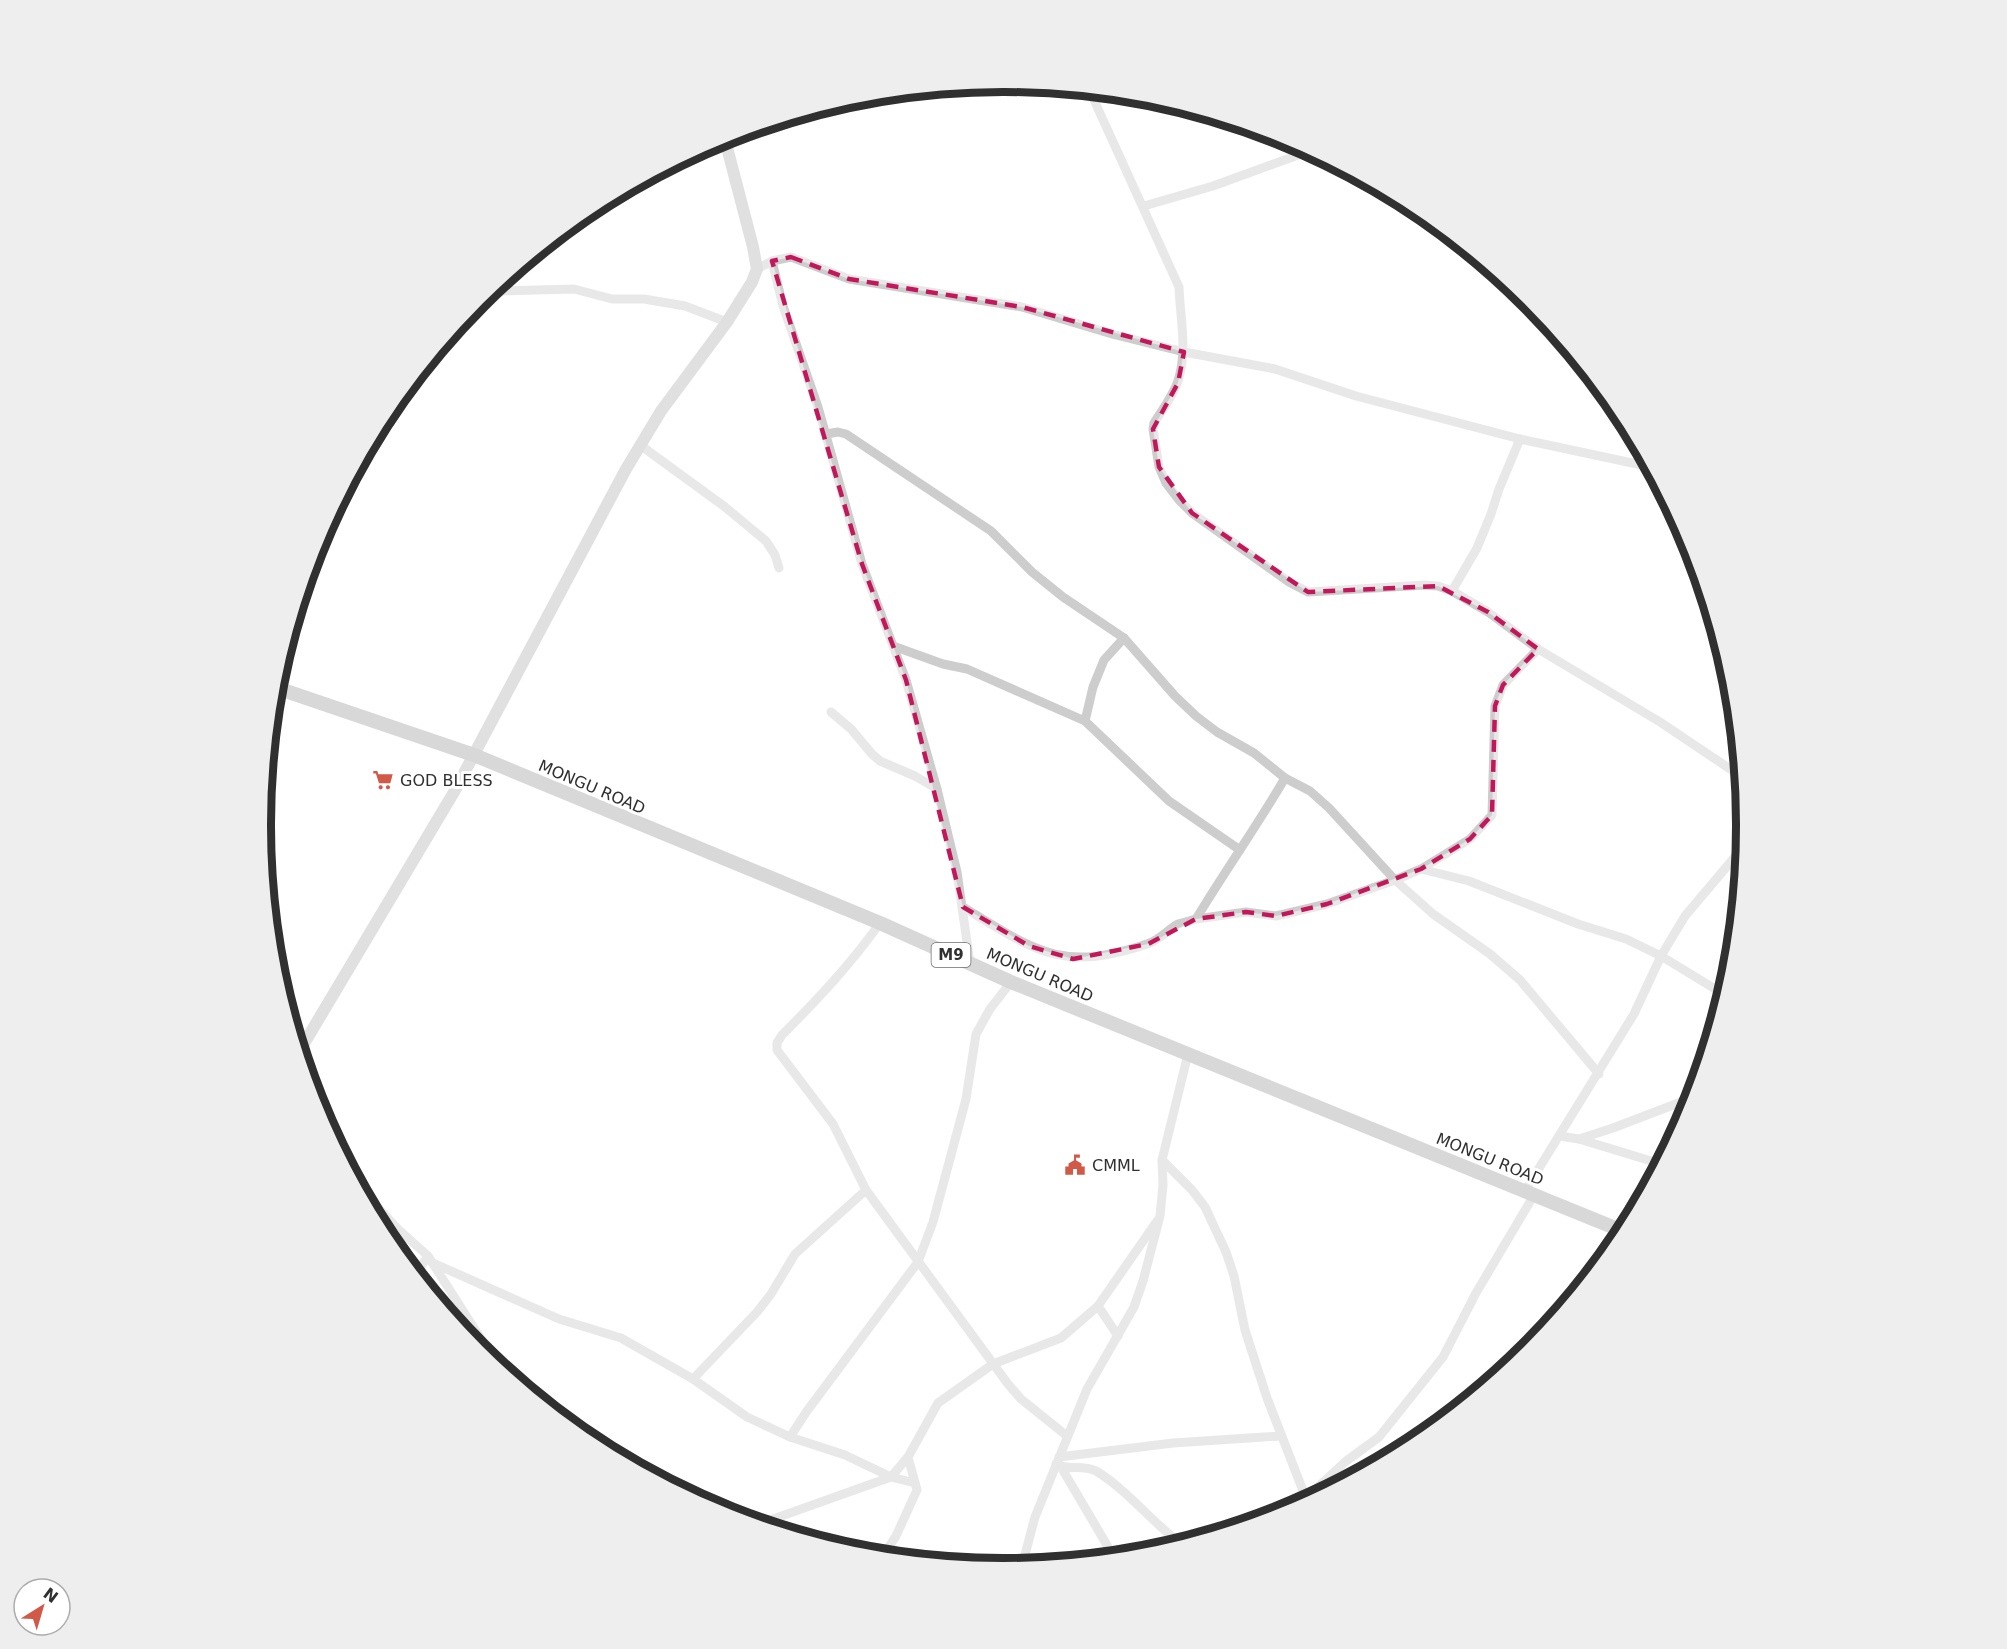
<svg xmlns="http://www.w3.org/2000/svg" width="2007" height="1649" font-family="'DejaVu Sans',sans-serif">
<rect width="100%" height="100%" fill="#fff"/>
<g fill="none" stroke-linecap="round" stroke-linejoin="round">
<g stroke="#cdcdcd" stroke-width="9">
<path d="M1089,89L1179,287C1180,318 1188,350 1178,381C1173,396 1162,410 1154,423L1153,429L1159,467L1166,483L1179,500L1192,513L1289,582L1308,592L1425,585L1438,586L1452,591L1477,548L1491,514L1499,489L1520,439"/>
<path d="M1144,206L1213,186L1312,150"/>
<path d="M772,261L783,306L818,407L862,564L906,680L937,789L957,872L970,963"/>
<path d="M757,269L772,261L791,257L849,279L1022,307L1112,334L1184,352L1275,369L1356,396L1520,439L1651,467"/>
<path d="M485,293L497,291L574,289L612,299H644L685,306L727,322"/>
<path d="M826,434L838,432L846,434L991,531L1032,572L1063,597L1124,638L1175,696L1196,716L1217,732L1254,753L1285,778L1310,791L1329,808L1395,880L1433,914L1490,954L1520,980L1599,1074"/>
<path d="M640,445L725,507L766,541L775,555L779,568"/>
<path d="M1452,591L1488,612L1538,649L1660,722L1742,777"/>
<path d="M893,646L943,664L967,669L1085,721L1169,801L1240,850"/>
<path d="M831,712L851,729L872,754L880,761L915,776L937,789"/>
<path d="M1085,721L1093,687L1104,660L1124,638"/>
<path d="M1421,869L1469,881L1578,924L1626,939L1661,956L1725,995"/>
<path d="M963,907C1035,951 1062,973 1147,944C1160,940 1167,930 1178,924C1184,922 1190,921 1196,919C1225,871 1257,826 1285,778"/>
<path d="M1196,919L1246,912L1276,916L1327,904L1395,880L1421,869L1470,839L1492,815L1495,706L1503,685L1538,649"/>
<path d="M880,923C850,965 818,999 782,1035L777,1043V1050L833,1124L866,1190L1008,1384L1021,1399L1067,1436"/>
<path d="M292,1027L308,1037"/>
<path d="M1559,1136L1579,1139L1661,1164"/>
<path d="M1579,1139L1613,1128L1694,1097"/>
<path d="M1162,1160L1192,1190L1205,1207L1226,1252L1234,1276L1245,1330L1267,1398L1307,1501"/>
<path d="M357,1185L398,1229L428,1256L495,1361L518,1383"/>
<path d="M1525,1191L1634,1014L1661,956L1685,916L1745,845"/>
<path d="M433,1263L559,1319L621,1338L693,1379L747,1417L790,1437L845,1455L891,1477L915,1483"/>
<path d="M416,1274L428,1256"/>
<path d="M1098,1306L1118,1336"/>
<path d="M693,1379L757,1312L771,1294L795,1254L866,1190"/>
<path d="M790,1437L807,1411L918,1262L933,1222L966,1099L976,1034L990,1009L1011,982"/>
<path d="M1059,1457L1173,1443L1281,1436"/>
<path d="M1056,1464C1067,1471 1083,1464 1096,1471C1125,1488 1153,1523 1181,1544"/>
<path d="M1061,1467L1114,1557"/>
<path d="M1307,1497L1345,1462L1379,1437L1443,1357L1476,1293L1534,1195"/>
<path d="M759,1524L891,1477L908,1457L938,1403L993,1364L1061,1338L1098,1306L1157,1221"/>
<path d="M883,1556L896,1536L917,1490L908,1457"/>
<path d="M1022,1566L1035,1517L1087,1389L1134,1307L1143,1281L1160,1216L1163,1185L1162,1160L1188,1054"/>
</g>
<path stroke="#bababa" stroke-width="12" d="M299,1052L454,792L626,469L661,411L727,322L752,282L757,269L753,247L724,136"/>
<path stroke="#a8a8a8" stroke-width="14" d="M274,687L474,755L880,923L1011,982L1625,1232"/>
</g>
<path d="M0 0H2007V1649H0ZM791,257L849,279L1022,307L1184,352L1178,383L1153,429L1159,467L1192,513L1308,592L1438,586L1488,612L1538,649L1503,685L1495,706L1492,815L1470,839L1421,869L1327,904L1276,916L1246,912L1196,919L1148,944L1073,959L1029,946L963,907L906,680L862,564L772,261Z" fill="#fff" fill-opacity=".55" fill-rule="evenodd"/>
<path fill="none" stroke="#c2185b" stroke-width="4.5" stroke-dasharray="12 8" stroke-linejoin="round" d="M791,257L849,279L1022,307L1184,352L1178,383L1153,429L1159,467L1192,513L1308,592L1438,586L1488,612L1538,649L1503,685L1495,706L1492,815L1470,839L1421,869L1327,904L1276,916L1246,912L1196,919L1148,944L1073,959L1029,946L963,907L906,680L862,564L772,261Z"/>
<defs>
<g id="supermarket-bare" transform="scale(1.62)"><path d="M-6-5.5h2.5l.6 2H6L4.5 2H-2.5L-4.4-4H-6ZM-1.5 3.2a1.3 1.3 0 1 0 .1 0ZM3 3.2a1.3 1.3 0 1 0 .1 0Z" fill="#d05948" stroke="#fff" stroke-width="2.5" paint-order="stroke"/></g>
<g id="civic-bare" transform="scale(1.62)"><path d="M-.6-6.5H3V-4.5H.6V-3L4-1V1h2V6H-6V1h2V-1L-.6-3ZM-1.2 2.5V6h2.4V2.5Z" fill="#d05948" stroke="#fff" stroke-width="2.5" paint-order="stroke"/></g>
</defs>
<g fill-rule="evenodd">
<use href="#supermarket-bare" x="383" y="780"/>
<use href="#civic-bare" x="1075" y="1165"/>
</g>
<g text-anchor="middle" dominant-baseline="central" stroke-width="6" stroke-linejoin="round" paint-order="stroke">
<rect fill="#fff" stroke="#6e6e6e" stroke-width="1.5" x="931.5" y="943" width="39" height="24" rx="4.5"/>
<g font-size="15" font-weight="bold" fill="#303030">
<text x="951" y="955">M9</text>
</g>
<g font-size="16" fill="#303030" stroke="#fff" text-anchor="start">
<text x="400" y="780">GOD BLESS</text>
<text x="1092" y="1165">CMML</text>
</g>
<g font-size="16" fill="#303030" stroke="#fff">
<text transform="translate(592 787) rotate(23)">MONGU ROAD</text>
<text transform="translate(1040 975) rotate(23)">MONGU ROAD</text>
<text transform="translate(1490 1159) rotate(22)">MONGU ROAD</text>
</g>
</g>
<path d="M0 0H2007V1649H0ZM1003 92H1004A732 732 0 0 1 1736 824V826A732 732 0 0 1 1004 1558H1003A732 732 0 0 1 271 826V824A732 732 0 0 1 1003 92Z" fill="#eee" fill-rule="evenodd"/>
<path fill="none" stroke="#303030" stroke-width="8" d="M1003 92H1004A732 732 0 0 1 1736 824V826A732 732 0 0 1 1004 1558H1003A732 732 0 0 1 271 826V824A732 732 0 0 1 1003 92Z"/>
<g transform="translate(42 1607) rotate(37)"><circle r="28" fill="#ffffff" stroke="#acacac" stroke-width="1.5"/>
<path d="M0-4.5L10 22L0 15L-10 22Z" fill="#d05948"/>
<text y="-9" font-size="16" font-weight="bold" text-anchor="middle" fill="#303030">N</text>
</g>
</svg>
